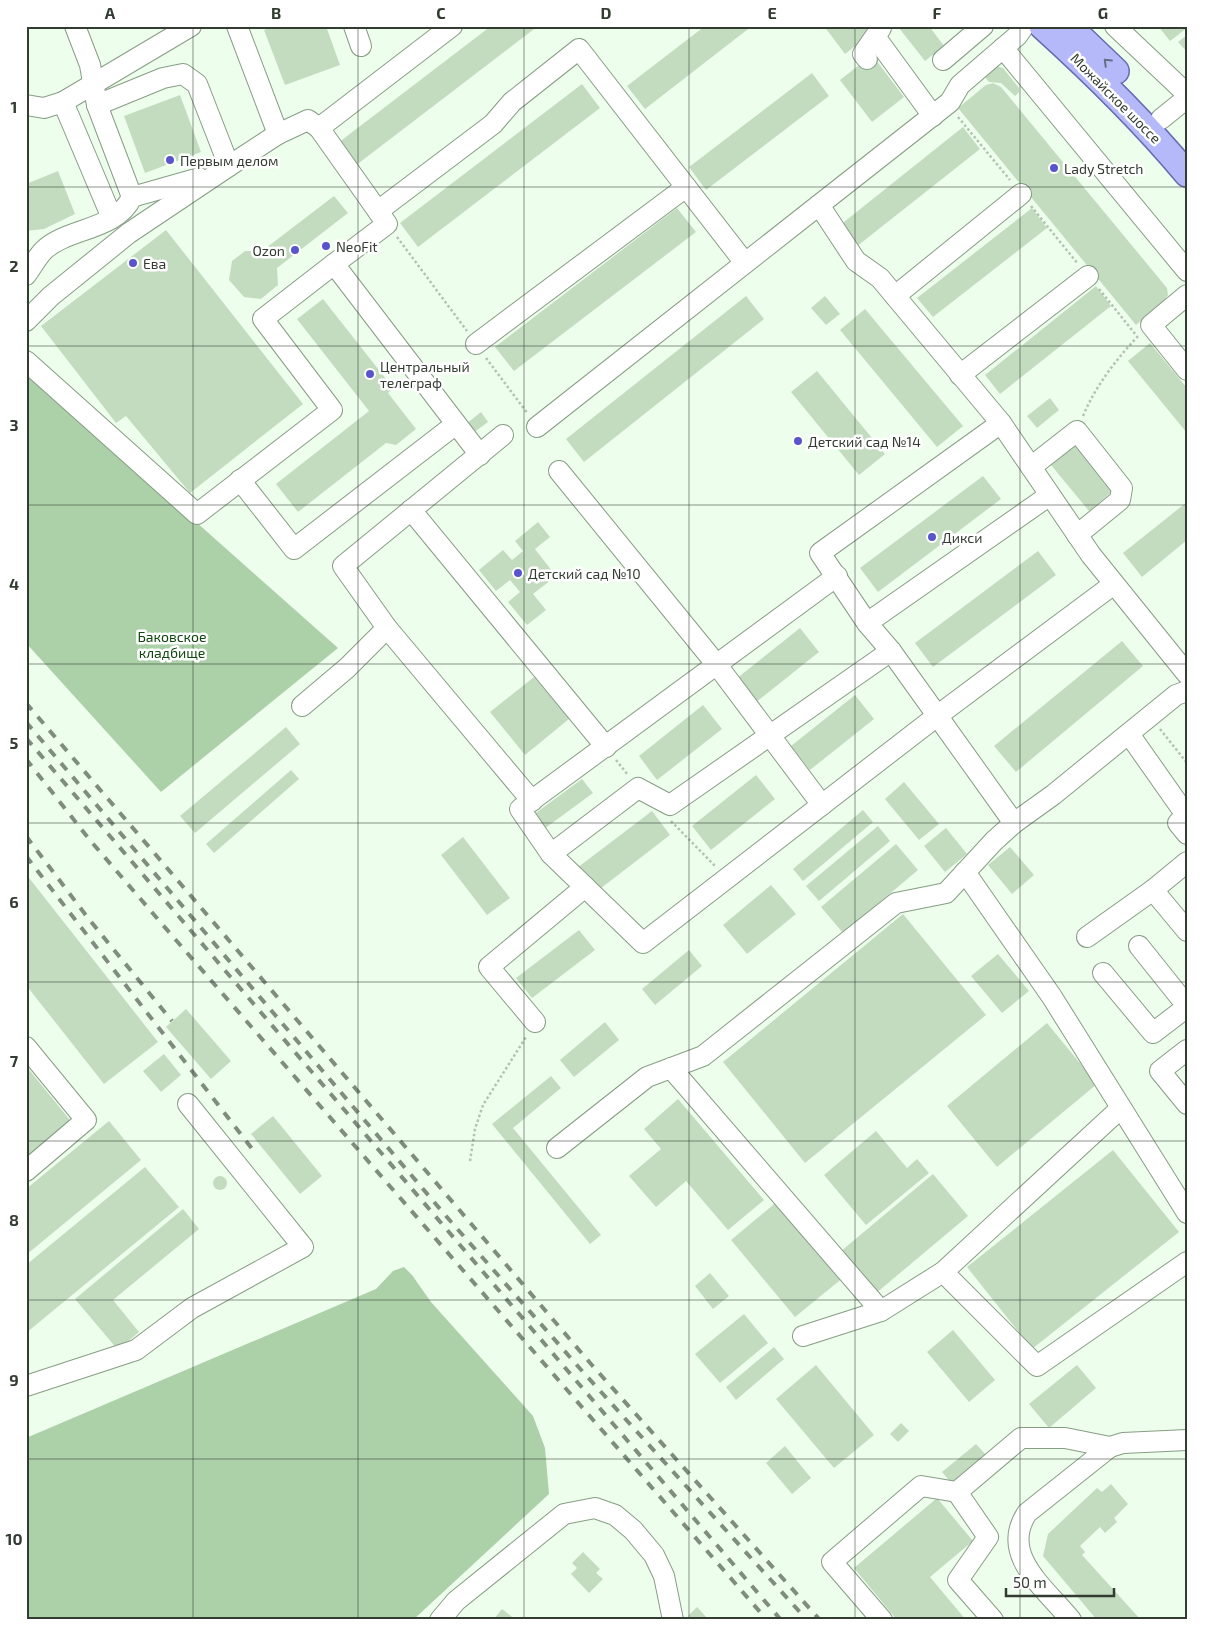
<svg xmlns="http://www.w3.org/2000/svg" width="1213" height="1646" font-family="'Exo 2',sans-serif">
<rect width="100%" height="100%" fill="#eefeec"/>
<g fill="#acd0a8">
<path d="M26,371L338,648L161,792L26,643Z"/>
<path d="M404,1267L412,1275L431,1302L533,1416L545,1448L549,1494L413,1620H26V1438L376,1289L393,1271Z"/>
</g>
<g fill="#c3dcc0">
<path d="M274,26H326L340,65L285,85L264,30Z"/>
<path d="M491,26H538L355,166L338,143Z"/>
<path d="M705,26H752L645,109L627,86Z"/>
<path d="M824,26H871L874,31L845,54Z"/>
<path d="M900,26H929L944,46L925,61L899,28Z"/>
<path d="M1158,26H1187V28L1170,41Z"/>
<path d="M1187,35V52L1178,42Z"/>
<path d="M872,55L904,97L872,122L840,80Z"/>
<path d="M995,66L1003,68L1019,88V92L1015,96L1001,83L989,82L984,76Z"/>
<path d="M812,73L829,96L706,190L689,167Z"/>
<path d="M993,83L1001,87L1167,288L1168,295L1164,301L1136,325L958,108L986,85Z"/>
<path d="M582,84L600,108L418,247L400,223Z"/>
<path d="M180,95L201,152L145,173L124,116Z"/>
<path d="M963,127L980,149L856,247L839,226Z"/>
<path d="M58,171L75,214L44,229L26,231V184Z"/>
<path d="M334,196L348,213L277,268L278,285L261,299L244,297L229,280L232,261L245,251H262Z"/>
<path d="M677,208L696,232L514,371L495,347Z"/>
<path d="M1032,208L1047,228L933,317L917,298Z"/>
<path d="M166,230L303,404L190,493L126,416L116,423L41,326Z"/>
<path d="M1096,286L1111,306L1000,394L985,375Z"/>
<path d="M746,296L764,319L584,462L566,439Z"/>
<path d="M825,296L840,314L826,325L811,308Z"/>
<path d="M323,299L393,388L388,393L416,429L396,445L386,443L298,512L276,484L369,411L297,319Z"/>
<path d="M865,309L963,426L937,447L840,330Z"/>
<path d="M1150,343L1187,388V433L1128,361Z"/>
<path d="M817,371L885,454L859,475L791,392Z"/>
<path d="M1050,398L1059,410L1037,428L1027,416Z"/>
<path d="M481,412L488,422L473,433L466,424Z"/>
<path d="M1078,443L1115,489L1089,511L1051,465Z"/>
<path d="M983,476L1001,499L878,592L860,568Z"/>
<path d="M1187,502V540L1142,577L1123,553Z"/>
<path d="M538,522L550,537L535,549L556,576L533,594L546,610L527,625L508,602L520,592L510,580L496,591L479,570L503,550L512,560L523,551L515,541Z"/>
<path d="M1038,551L1056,575L933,667L915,643Z"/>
<path d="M800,628L819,652L755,703L736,679Z"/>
<path d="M1122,641L1143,666L1016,772L994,746Z"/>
<path d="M534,677L569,719L525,755L490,712Z"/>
<path d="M855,695L874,719L810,770L791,746Z"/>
<path d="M703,705L722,729L657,780L639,756Z"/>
<path d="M286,727L300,744L195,833L180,816Z"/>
<path d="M291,770L299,779L214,853L206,844Z"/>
<path d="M756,775L775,799L711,850L692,826Z"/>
<path d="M582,779L593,793L544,829L533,815Z"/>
<path d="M904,782L939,824L919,840L885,799Z"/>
<path d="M863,810L873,822L803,881L793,869Z"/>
<path d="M652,811L670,835L596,892L577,868Z"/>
<path d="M878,826L890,841L819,901L806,886Z"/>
<path d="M946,828L967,854L945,872L924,846Z"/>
<path d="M463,837L510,898L487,915L441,855Z"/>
<path d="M896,844L918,870L843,933L821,907Z"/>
<path d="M1010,847L1034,875L1012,894L988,865Z"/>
<path d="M26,874L158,1042L104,1084L26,985Z"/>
<path d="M771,885L796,914L747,954L723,925Z"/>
<path d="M903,914L986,1015L805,1163L723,1062Z"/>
<path d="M579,930L595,950L532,998L516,978Z"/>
<path d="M689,950L702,966L655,1005L642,989Z"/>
<path d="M998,954L1029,991L1002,1013L971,976Z"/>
<path d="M186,1009L231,1061L211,1079L166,1027Z"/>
<path d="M605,1022L619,1040L574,1077L560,1060Z"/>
<path d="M1047,1023L1097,1084L997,1167L947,1106Z"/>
<path d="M164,1054L181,1075L161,1092L143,1071Z"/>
<path d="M26,1066L74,1125L26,1164Z"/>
<path d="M551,1076L561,1088L513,1128L601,1235L590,1244L492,1124Z"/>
<path d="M678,1099L764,1200L728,1230L686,1181L656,1207L629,1176L661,1149L644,1129Z"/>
<path d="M273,1116L322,1176L300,1194L251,1134Z"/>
<path d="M109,1121L141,1160L26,1255V1189Z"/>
<path d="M876,1131L907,1168L917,1159L929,1173L866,1225L824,1175Z"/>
<path d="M1113,1150L1179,1232L1032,1349L967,1267Z"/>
<path d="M145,1167L179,1207L26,1333V1265Z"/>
<path d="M933,1174L968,1216L875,1294L840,1252Z"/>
<circle cx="220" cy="1183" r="7"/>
<path d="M779,1200L844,1277L795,1317L731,1240Z"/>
<path d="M183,1209L199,1229L113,1300L139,1332L118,1350L75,1299Z"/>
<path d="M710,1273L729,1296L713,1309L695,1286Z"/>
<path d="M744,1314L768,1343L720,1383L695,1354Z"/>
<path d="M953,1330L995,1380L969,1402L927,1352Z"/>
<path d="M774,1347L784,1359L736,1400L726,1387Z"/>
<path d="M816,1365L874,1435L834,1468L776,1399Z"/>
<path d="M1077,1365L1096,1388L1049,1428L1029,1404Z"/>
<path d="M901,1423L909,1431L898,1442L890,1434Z"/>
<path d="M976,1444L987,1456L953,1485L942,1472Z"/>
<path d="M785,1446L811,1478L792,1494L766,1463Z"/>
<path d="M1111,1484L1128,1504L1114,1518L1117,1522L1105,1533L1100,1527L1080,1546L1085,1552L1082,1555L1141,1620H1097L1043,1556L1048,1534L1097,1488L1102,1492Z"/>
<path d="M937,1498L973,1541L930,1577L966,1620H897L854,1568Z"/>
<path d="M583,1552L600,1569L596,1573L603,1579L589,1593L571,1574L577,1568L572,1563Z"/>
<path d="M697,1607L709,1620H691L688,1616Z"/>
<path d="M502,1609L516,1620H493Z"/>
</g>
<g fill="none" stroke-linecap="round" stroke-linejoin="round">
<g stroke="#869e84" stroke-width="22">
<g id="minor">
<path d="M75,26L90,65L97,105L132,197"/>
<path d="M237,26L278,134L308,120L319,128L452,26"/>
<path d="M354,26L361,46"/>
<path d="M1115,26L1187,94"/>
<path d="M876,38L933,116"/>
<path d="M1003,48L1187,271"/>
<path d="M867,59L863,54L881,28"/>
<path d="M943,60L983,26"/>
<path d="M63,102L112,218"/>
<path d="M26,105L44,108L63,102L191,26"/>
<path d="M1161,119L1187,98"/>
<path d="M319,128L387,224L334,264"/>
<path d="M229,166L278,134"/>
<path d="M819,205L950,102L960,85L1017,36L1024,26"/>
<path d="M378,211L493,124L512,102L579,49L745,263"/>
<path d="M26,275C32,267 37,257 44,250C69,227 116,231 132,197L199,178"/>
<path d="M1187,295L1151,325L1187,370"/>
<path d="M895,296L1021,194"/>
<path d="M26,321L51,296L129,233L229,166L197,84L183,74L163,78L97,105"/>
<path d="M476,344L686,187"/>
<path d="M26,361L197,514L332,410L263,319L334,264L480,455"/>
<path d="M960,375L1088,276"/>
<path d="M1001,423L820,553L867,623L891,651L1014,823"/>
<path d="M537,427L819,205L856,261L880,278L1001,423L1091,555L1187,674"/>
<path d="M503,435L343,566L387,628L532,801"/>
<path d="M1031,467L1077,431L1122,488L1120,500L1077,535"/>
<path d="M559,471L717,665L822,805"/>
<path d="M240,480L294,549L456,424"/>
<path d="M411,510L606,747"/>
<path d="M837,576L520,809L551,854L638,788L670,805L891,651"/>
<path d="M867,623L1050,495"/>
<path d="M302,706L347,668L387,628"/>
<path d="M1129,734L1186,815L1178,823L1187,834"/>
<path d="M551,854L643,943L937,716L1114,584"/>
<path d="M965,872L1052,997L1187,1213"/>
<path d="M1153,890L1187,862"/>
<path d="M1087,937L1153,890L1187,931"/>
<path d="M1139,946L1187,1006"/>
<path d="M1103,973L1153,1033L1187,1007"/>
<path d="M535,1022L489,967L585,887"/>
<path d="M26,1047L86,1120L26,1171"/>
<path d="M1187,1050L1160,1071L1187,1104"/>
<path d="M671,1068L881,1311"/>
<path d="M1121,1108L943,1272L1037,1366L1187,1262"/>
<path d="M557,1148L647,1077L703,1056L896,903L946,893L994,841L1014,823L1053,795L1176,695L1187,691"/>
<path d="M803,1336L881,1311L943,1272"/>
<path d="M26,1386L136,1350L192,1308L303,1247L188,1104"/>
<path d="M957,1492L988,1537L958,1580L993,1620"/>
<path d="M440,1620L456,1601L564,1514L595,1508L615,1515L633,1530L654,1555L664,1576L673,1620"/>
<path d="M882,1620L832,1562L921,1486L957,1492L1021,1438H1065L1110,1447"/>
<path d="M1071,1620C1046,1589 999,1555 1027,1513L1110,1447L1123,1443L1187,1440"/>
</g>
</g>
<g stroke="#676db0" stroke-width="28">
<g id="major">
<path d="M1042,26C1094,73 1142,120 1187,174"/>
<path d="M1069,26L1116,71"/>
</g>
</g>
<g stroke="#b3c2b2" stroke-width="2.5" stroke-dasharray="2.5 2.5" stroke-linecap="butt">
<path d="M958,117L1010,180"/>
<path d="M1031,206L1078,264"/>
<path d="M397,237L467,331"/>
<path d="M1099,289L1136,335"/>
<path d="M486,358L528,414"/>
<path d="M1083,416C1096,385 1116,360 1138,336"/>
<path d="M1160,729L1187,763"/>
<path d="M616,760L628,775"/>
<path d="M671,821L716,867"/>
<path d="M470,1161L475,1129L483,1105L526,1037"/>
</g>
<use href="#minor" stroke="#fff" stroke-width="20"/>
<use href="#major" stroke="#b5b8f9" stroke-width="25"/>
<g stroke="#7f8c7e" stroke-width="4" stroke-dasharray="9 9" stroke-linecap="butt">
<path d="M26,703L591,1364L820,1620"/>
<path d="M26,722L446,1216L583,1372L807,1620"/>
<path d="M26,738L781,1620"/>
<path d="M26,759L89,839L162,924L767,1620"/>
<path d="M26,836L88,918L172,1021"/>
<path d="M26,856L253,1150"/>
</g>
</g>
<defs><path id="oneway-chevron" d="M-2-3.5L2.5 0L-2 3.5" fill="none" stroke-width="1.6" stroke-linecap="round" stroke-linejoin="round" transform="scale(1.25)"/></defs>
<use stroke="#666e81" href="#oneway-chevron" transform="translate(1107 62) rotate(-136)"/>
<path fill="none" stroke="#323c31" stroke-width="1" stroke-opacity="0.55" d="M193,26V1620M358,26V1620M524,26V1620M689,26V1620M855,26V1620M1020,26V1620M26,187H1187M26,346H1187M26,505H1187M26,664H1187M26,823H1187M26,982H1187M26,1141H1187M26,1300H1187M26,1459H1187"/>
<g fill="#5854cc" stroke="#fff" stroke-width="2">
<circle cx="170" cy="160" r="5"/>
<circle cx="1054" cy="168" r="5"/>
<circle cx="326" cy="246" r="5"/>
<circle cx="295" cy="250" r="5"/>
<circle cx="133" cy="263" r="5"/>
<circle cx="370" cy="374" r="5"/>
<circle cx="798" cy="441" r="5"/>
<circle cx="932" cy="537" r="5"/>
<circle cx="518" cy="573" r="5"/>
</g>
<g text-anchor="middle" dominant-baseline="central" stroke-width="5" stroke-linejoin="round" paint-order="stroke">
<g font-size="14" fill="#323c31" stroke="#fff">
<text transform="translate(1116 98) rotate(45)">Можайское шоссе</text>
</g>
<g font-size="14" fill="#323c31" stroke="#fff" text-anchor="start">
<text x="180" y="160">Первым делом</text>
<text x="1064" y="168">Lady Stretch</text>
<text x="336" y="246">NeoFit</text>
<text x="285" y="250" text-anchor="end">Ozon</text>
<text x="143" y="263">Ева</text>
<text x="380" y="366">Центральный<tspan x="380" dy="16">телеграф</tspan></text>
<text x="808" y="441">Детский сад №14</text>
<text x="942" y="537">Дикси</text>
<text x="528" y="573">Детский сад №10</text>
</g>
<g font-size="14" fill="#0f470d" stroke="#fff">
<text x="172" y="636">Баковское<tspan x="172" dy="16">кладбище</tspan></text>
</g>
</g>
<rect width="1213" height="1646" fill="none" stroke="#ffffff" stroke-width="55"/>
<path d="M1006 1588v8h108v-8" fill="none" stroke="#323c31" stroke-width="2.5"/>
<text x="1013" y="1588" font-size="15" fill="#323c31" stroke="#ffffff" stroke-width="4" paint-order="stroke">50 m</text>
<rect x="28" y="28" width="1158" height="1590" fill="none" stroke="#323c31" stroke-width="2"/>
<g font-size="16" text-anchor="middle" font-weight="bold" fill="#323c31">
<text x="110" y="19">A</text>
<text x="276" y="19">B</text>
<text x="441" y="19">C</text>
<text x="606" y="19">D</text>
<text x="772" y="19">E</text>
<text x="937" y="19">F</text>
<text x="1103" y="19">G</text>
<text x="14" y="113">1</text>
<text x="14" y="272">2</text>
<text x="14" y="431">3</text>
<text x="14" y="590">4</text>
<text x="14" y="749">5</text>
<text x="14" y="908">6</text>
<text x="14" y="1067">7</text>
<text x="14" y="1226">8</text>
<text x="14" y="1386">9</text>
<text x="14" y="1545">10</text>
</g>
</svg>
